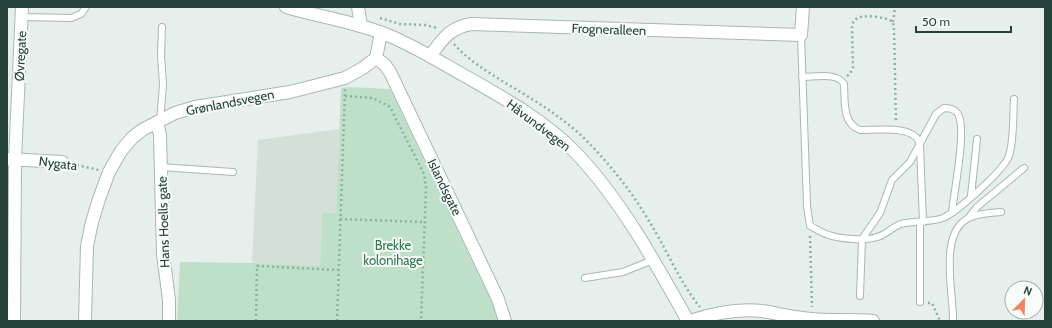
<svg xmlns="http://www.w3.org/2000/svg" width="1052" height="328" font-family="Cabin,sans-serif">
<rect width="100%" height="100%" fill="#e6efeb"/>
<path fill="#d4dfda" d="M339,129L336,213H322L320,266L252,263L258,140Z"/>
<path fill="#bfe0c8" d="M349,87L390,89L498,315L499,321H177L180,262L252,263L320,266L322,213H336L341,88Z"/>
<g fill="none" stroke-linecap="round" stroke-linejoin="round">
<g stroke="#a8b8b2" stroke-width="8">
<g id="lane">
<path d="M22,17L71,18L81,14L86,7"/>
<path d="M801,35L807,206L810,226C816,229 822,233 829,235C840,239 866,241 877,237C886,235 892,227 901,224C915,220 929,223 943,218C957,212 1004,170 1009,156C1014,140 1013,116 1014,99"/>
<path d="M802,77C815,77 837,72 844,84C845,100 842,124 860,130C875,130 902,127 913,135C917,137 919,141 920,145L923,222"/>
<path d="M160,121L163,85L161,55L162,27"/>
<path d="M161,167L233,172"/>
<path d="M971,196L977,139"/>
<path d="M969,217L977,207L1024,168"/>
<path d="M920,222V302"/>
<path d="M585,278L623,272L653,260"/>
<path d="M860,296L862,239L880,213L892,180L910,162L936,114L944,108C950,108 955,109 958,114C967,129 954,191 952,212"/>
<path d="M953,321C954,294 937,230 971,217C981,213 991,213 1001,212"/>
</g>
</g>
<g stroke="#a8b8b2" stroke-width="14">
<g id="street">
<path d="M430,56C443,39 449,28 471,24L801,35L803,7"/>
<path d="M376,58L385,65L390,72L498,299L505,321"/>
<path d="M157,122L160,135L163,254L169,300V321"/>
<path d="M7,159L62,162"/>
<path d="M85,321L87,246L92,222L99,199L109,172L121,151L132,138L142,130L175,113L195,107L290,92L345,78L363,68L376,58L381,33"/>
<path d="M690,321C714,313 737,308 762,311C779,314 795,318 811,319C831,321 852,319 873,321"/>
</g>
</g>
<g stroke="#a4bbb3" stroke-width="14">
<g id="secondary">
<path d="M286,7C320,17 357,22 390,36C416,47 440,62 465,76C504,98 545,121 576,153C621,200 656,264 688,321"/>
<path d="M358,7L361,26"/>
<path d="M14,321L15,159L22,7"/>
</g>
</g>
<g stroke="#86b3a5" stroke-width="2.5" stroke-dasharray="2 3" stroke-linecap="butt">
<path d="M380,18L400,24L425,25L438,28"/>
<path d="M893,22L895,7"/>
<path d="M454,44C469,61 488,72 507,84C536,101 564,118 588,142C611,166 632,192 649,221C666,248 680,283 700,307"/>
<path d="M847,76L850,74L853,68L852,25C853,23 854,21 855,20C862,13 886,17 893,22L894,29L896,122"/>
<path d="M345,96L373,98L390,107L424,174L426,188L421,321"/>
<path d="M72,164L99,170"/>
<path d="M340,219L424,222"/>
<path d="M810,236L812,307"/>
<path d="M928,303H932L940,321"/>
<path d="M256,321L257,266L338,270"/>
<path d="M337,321L345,89"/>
</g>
<use href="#lane" stroke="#fff" stroke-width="6"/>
<use href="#street" stroke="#fff" stroke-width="12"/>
<use href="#secondary" stroke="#fff" stroke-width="12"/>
</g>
<g text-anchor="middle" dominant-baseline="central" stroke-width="4" stroke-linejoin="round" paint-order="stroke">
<g font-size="13" fill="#24423a" stroke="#f7fbf9">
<text transform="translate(609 29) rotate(2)">Frogneralleen</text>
<text transform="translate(20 56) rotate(-87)">Øvregate</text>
<text transform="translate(230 102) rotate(-11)">Grønlandsvegen</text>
<text transform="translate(539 125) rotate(37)">Håvundvegen</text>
<text transform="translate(58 163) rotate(7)">Nygata</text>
<text transform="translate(445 187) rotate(64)">Islandsgate</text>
<text transform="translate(163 222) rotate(-92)">Hans Hoells gate</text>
</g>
<g font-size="13" fill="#2d7a4b" stroke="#f7fbf9">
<text x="393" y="245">Brekke<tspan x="393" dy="15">kolonihage</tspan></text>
</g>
</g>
<rect width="1052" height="328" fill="none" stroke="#24423a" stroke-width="16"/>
<g transform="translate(1024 300) rotate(23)"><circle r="19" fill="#f7fbf9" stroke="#a3b1ad"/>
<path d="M0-3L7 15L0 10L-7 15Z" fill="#f4845f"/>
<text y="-6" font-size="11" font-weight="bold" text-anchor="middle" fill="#24423a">N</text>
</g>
<path d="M916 26v6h95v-6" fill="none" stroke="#24423a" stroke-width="2"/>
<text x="922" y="26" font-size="12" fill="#24423a" stroke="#f7fbf9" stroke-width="3" paint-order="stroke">50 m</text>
</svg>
